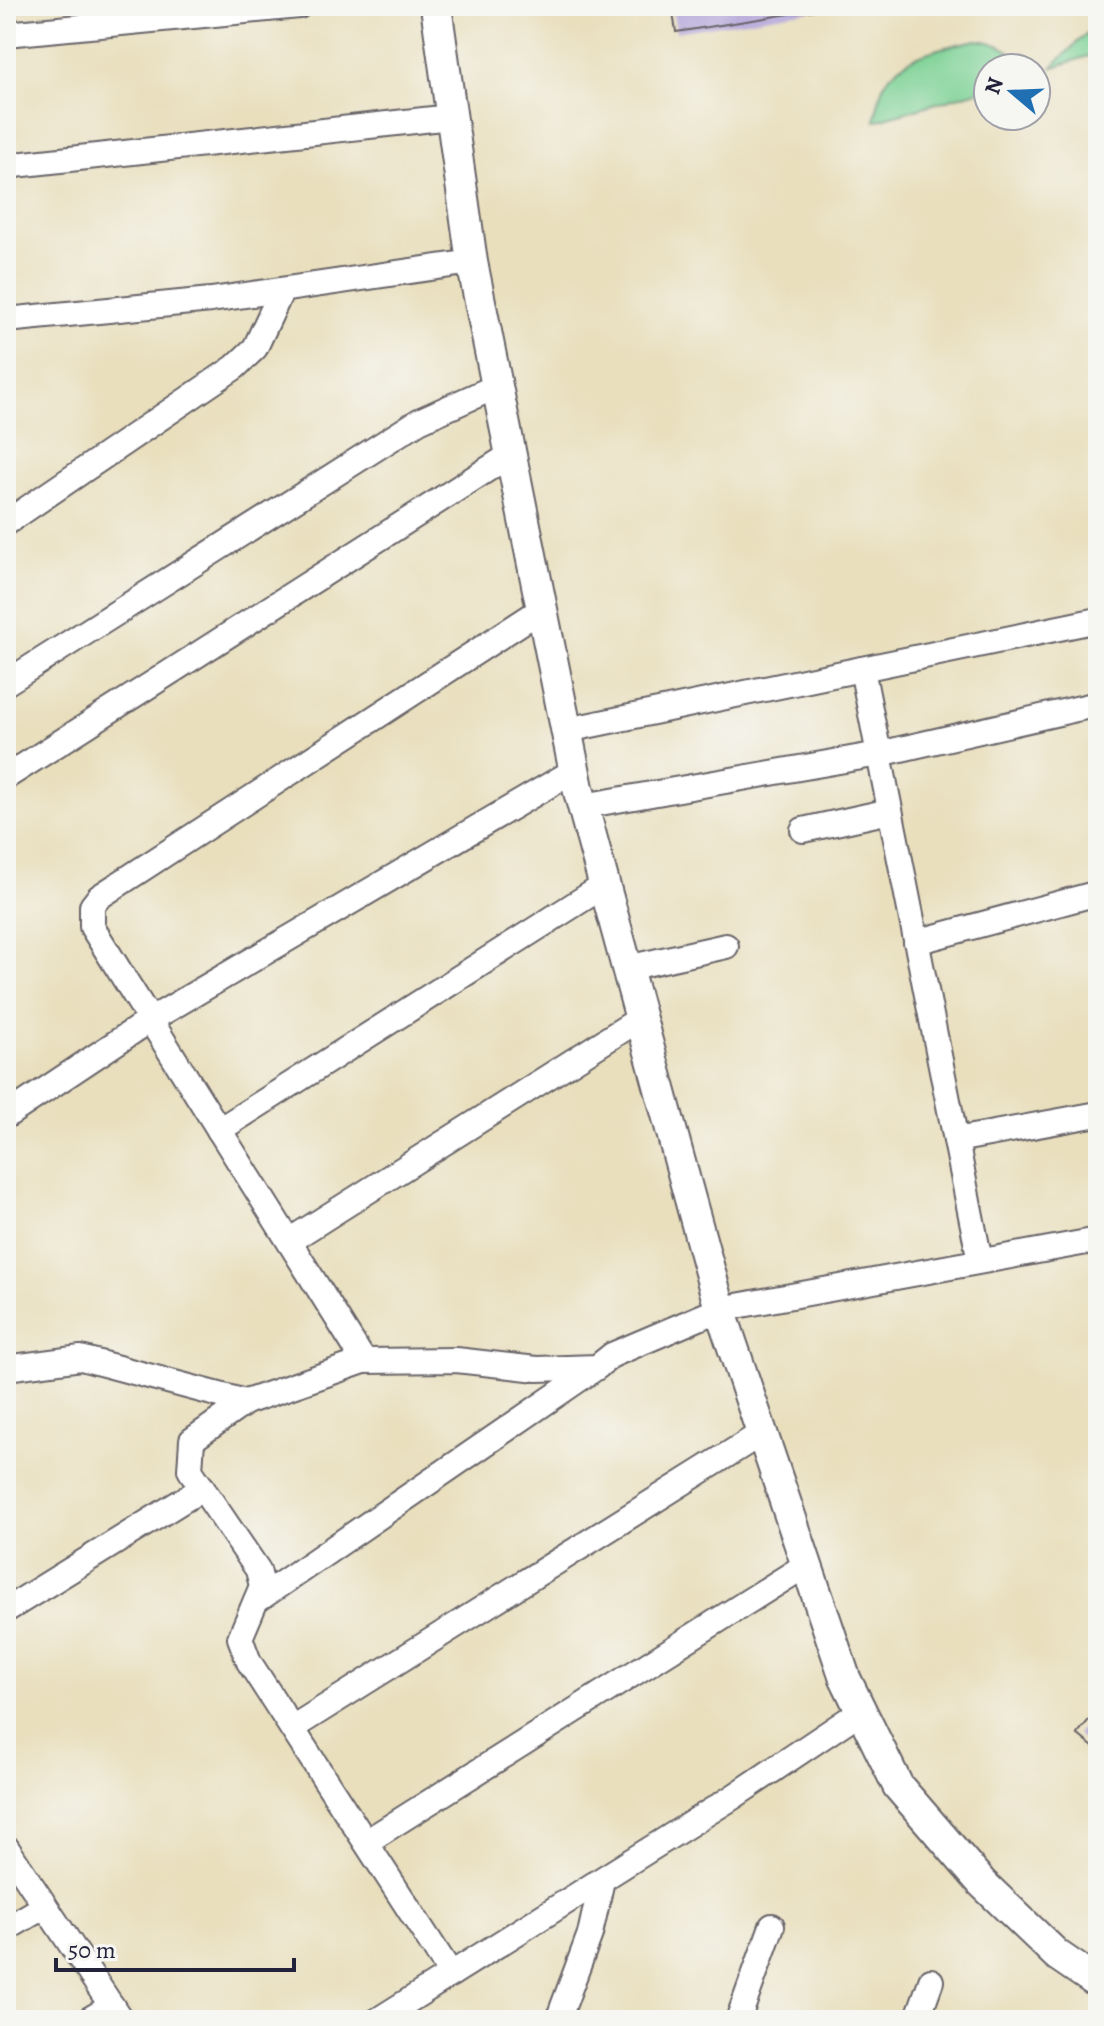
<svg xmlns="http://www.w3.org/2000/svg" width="1104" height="2026" font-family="Alegreya,serif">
<rect width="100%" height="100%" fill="#f6f6f2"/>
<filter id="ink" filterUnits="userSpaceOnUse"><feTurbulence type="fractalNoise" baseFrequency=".0125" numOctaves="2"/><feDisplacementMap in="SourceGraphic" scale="16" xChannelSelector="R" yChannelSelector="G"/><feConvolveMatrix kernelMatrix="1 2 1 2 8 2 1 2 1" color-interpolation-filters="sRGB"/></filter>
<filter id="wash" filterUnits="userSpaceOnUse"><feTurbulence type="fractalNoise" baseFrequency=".006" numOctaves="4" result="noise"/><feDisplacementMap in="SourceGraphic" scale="32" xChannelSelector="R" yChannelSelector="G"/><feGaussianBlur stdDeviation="1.8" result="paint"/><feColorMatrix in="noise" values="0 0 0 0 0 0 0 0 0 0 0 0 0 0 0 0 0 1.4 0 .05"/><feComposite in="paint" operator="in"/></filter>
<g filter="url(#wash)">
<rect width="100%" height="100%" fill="#e9dfbd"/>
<g fill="#7dd194" stroke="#507a68" stroke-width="2">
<path d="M1098,22V53L1051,68Z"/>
<path d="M977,40C996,42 1014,49 1022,68H988V88L875,121C877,111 878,99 882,89C896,55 944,47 977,40Z"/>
</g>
<g id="blocks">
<g fill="#b0a2d8">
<path d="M672,6H828V8L676,32Z"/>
<path d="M1098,1709V1751L1077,1734Z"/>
</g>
</g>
</g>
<g filter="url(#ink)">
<use href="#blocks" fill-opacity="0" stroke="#686468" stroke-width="2"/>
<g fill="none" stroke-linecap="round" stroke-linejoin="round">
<g stroke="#686468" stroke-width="28">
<g id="minor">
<path d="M6,34L299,6"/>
<path d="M6,166L451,117"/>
<path d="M6,320L211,300L472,262"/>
<path d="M6,523L235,367L255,348L282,290"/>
<path d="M862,669L980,1261"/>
<path d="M6,683L419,421L497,386"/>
<path d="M567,730L1098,620"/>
<path d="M6,777L510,455"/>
<path d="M583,806L879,754L1098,704"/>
<path d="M803,830L890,811"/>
<path d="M916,942L1098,893"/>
<path d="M627,968L726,946"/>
<path d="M6,1116L150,1020L575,770"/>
<path d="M219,1130L605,885"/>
<path d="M956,1140L1098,1114"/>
<path d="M289,1241L641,1018"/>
<path d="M364,1361L92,927V906L99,897L542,609"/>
<path d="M6,1368L81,1358L246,1402"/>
<path d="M256,1601L597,1367"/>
<path d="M6,1610L203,1488"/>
<path d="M292,1728L762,1433"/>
<path d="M366,1842L806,1565"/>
<path d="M6,1847L121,2020"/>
<path d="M6,1929L45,1906"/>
<path d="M451,1974L249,1662L240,1638L262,1586L258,1570L190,1470L192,1440L246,1402L364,1361L456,1360L537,1369L597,1367L612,1355L720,1309L1098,1240"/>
<path d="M88,2020L112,2006"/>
<path d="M378,2020L733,1797L861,1711"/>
<path d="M558,2020L590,1934L602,1880"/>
<path d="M738,2020L772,1926"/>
<path d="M917,2020L931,1981"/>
</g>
</g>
<g stroke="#686468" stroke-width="34">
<path id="tertiary" d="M436,6L472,262L578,788L720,1309L845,1678L898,1786L982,1883L1057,1955L1098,1983"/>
</g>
<use href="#minor" stroke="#fff" stroke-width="24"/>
<use href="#tertiary" stroke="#fff" stroke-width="30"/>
</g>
</g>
<rect width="1104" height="2026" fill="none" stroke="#f6f6f2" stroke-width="32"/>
<g transform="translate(1012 92) rotate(289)"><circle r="38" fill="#f6f6f2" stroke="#a1a1a9" stroke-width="2"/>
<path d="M0-6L14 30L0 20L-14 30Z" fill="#1f6fb2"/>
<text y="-12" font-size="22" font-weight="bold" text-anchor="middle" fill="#22223b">N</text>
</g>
<path d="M56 1958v12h238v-12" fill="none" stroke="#22223b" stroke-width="4"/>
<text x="68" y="1958" font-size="24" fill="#22223b" stroke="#f6f6f2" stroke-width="6" paint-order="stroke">50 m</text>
</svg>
